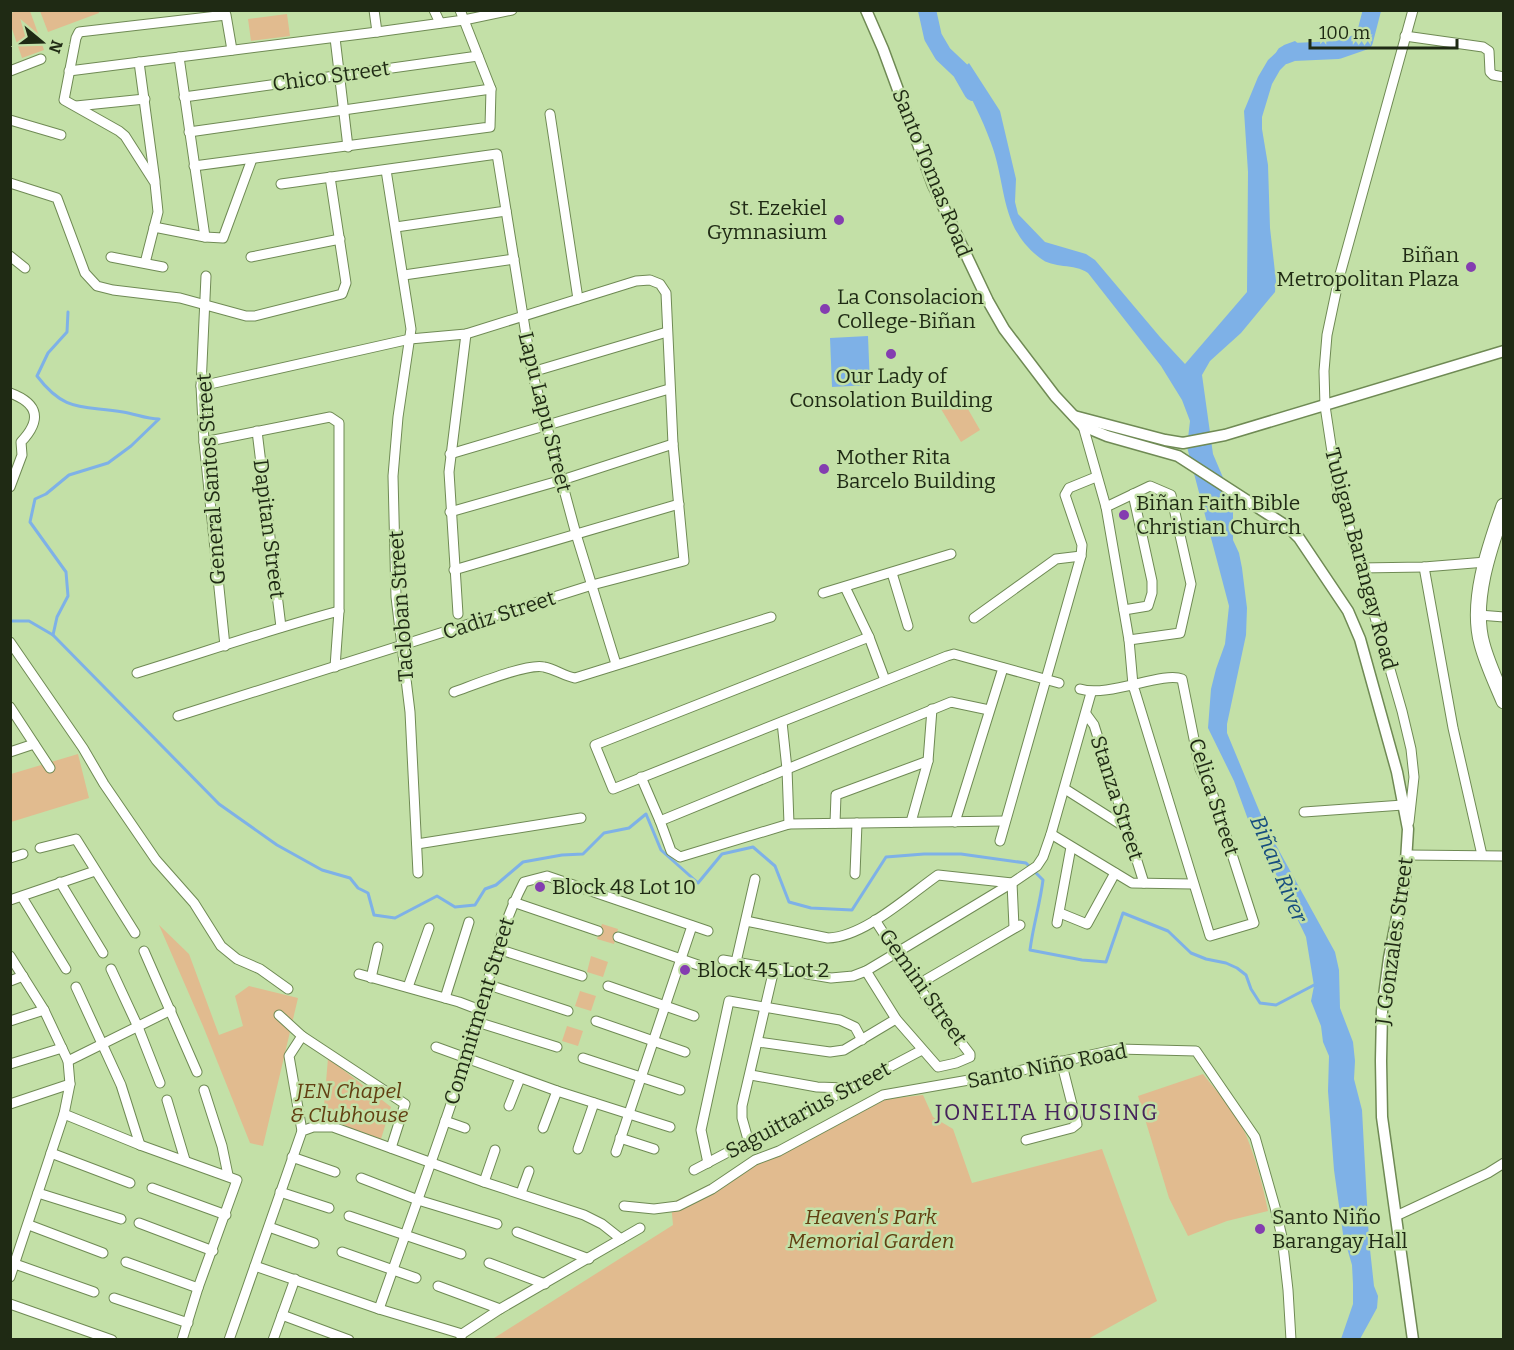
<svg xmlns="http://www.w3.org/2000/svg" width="1514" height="1350" font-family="Bitter,serif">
<rect width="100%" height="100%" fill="#c3e0a7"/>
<g fill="#e1bb8f">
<path d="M98,10L99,13L48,32L40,11Z"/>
<path d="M17,11H30L44,50L22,58L11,26V13Z"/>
<path d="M287,14L290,36L251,41L248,19Z"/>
<path d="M961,397L980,430L961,442L941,409Z"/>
<path d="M78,754L89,798L11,822V774Z"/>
<path d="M602,924L618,929L614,944L597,939Z"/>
<path d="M159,925L189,954L219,1035L243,1026L235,996L249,986L298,998L263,1146L250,1143L203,1026Z"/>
<path d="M591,956L608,962L603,977L587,972Z"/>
<path d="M580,991L596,996L591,1011L575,1006Z"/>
<path d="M567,1026L583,1031L578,1046L562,1041Z"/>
<path d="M328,1058L391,1107L381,1139L323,1118Z"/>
<path d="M1203,1074C1218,1093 1237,1113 1246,1135C1256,1159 1263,1186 1268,1211L1227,1221L1188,1236L1169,1198L1138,1096Z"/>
<path d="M923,1095L933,1117L953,1129L972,1183L1102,1149L1157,1301L1088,1339L491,1340L673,1225L671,1203L887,1099Z"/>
</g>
<g fill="#7eb1e7">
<path d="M1295,41L1307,51L1292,58L1280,70L1272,84L1262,117V129L1268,165L1270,228L1276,281L1275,292L1241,333L1210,361L1202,375L1213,454L1233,501V540L1239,553L1242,568L1247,608L1246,635L1227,724V733L1266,827L1335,952L1339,970L1340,1008L1353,1042L1355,1061L1354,1079L1362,1110L1369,1240L1374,1286L1378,1296L1377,1308L1360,1339H1341L1353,1304V1284L1352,1265L1343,1234L1334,1170L1328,1091L1329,1056L1323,1042L1321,1026L1311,1001L1314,986L1306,937L1252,825H1250L1234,781L1208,728L1211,689L1216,669L1225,644L1229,606L1187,447L1190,421L1182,400L1161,366L1088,273C1074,263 1053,269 1040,258C999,227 1007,185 991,143C982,118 970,95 958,73L969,63L1000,111L1016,179L1015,202L1018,214L1045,242L1086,254L1095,260L1160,337L1185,364L1247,292L1248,172L1244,111L1258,77L1268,60L1284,45Z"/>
<path d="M868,336L870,385L832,387L830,338Z"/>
</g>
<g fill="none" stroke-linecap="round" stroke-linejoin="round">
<g stroke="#7eb1e7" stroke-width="3">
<path d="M10,621H29L53,635L219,804L277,845L322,870L350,878L358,888L368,893L374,915L395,918L437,896L455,907L475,905L485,889L496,885L523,862L562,855L583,854L604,833L629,828L646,814L661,850L698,883L722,854L753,847L775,866L789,902L811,908L852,910L886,857L924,854H961L1026,863L1043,880C1040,904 1033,926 1030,950L1082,960L1106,962L1123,913L1168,931L1191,953L1206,959L1226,963L1237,968L1246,975L1251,989L1260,1003L1276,1005L1316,984"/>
<path d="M53,635L57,617L68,596L66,572L30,522L35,499L46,494L69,475L108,463L131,446L159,419C146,419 136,414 123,412C82,405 65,413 37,376L48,353L67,332L68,312"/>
</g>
<g stroke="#7eb1e7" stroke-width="18">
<path d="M927,10L933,37L943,54L961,71L973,92"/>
<path d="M1285,55L1293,52L1338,50L1364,41L1372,10"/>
</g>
<g stroke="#6f8a54" stroke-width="11">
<g id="minor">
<path d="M374,10L377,32"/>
<path d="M434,10L440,23"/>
<path d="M1405,36L1483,47L1489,51L1490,72L1493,75L1504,77"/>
<path d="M335,38L348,147"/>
<path d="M179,57L205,237"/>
<path d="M139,62L155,181"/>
<path d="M10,71L41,59"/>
<path d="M69,71L377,32L464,20L512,10"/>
<path d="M184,97L478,56"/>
<path d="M76,106L145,99"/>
<path d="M550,114L578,299"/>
<path d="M10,120L61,135"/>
<path d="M189,132L491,89"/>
<path d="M194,166L490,127L491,89L460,10"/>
<path d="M386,170L411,329L398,417L393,476L396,597L410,712L418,873"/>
<path d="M10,183L57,198L85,273L97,286L113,290L180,298L246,316H255L342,294L346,283L330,177"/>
<path d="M281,184L497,154L532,372L576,534L616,664"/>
<path d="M154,227L205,237L223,238L252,159"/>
<path d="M396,227L506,211"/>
<path d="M10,256L25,268"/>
<path d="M111,257L163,267"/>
<path d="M251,257L340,239"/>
<path d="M145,263L158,212L155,183L125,136L119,131L64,100L76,38L79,32L226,15L232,50"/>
<path d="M404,275L514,259"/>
<path d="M206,276L201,386L204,442L225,646"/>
<path d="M532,372L667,332"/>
<path d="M10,393C40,404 41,421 21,442L22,455L10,487"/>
<path d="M257,431L281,627"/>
<path d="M204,442L330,417L339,423V611L335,667"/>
<path d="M450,454L669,389"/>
<path d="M1106,507L1150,486L1171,495L1191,584L1180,633L1129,640"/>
<path d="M450,512L562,480L673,444"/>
<path d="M1424,567L1453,728L1482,855"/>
<path d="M1360,568L1424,567L1486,562"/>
<path d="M454,570L679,504"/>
<path d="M892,573L908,626"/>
<path d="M845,587L869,637L885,680"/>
<path d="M823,593L951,554"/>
<path d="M1124,610L1148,606L1152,593V581L1133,494"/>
<path d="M458,614L449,472L466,334"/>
<path d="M1479,615L1504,617"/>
<path d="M974,618L1056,559L1081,556"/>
<path d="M869,637L595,745L613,789L947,656L954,654L1059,683"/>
<path d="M10,642L83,748L104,784L156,860L194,903L221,946L237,959L260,969L288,989"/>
<path d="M137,673C205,652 271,629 339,611"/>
<path d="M1080,689C1108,698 1163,671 1182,679L1200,769L1212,792L1254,923L1210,936L1133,685L1129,640L1106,507L1083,426"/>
<path d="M454,692C474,685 527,663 544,667C555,669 564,676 575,678L771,617"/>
<path d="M10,707L50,768"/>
<path d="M989,710L951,702L660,821L671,851L680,857L789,824L1005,821"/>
<path d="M1086,714L1094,725L1144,883"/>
<path d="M178,716L592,585L684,561L673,444L666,293L660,284L650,280L636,281L466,334L410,339L201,386"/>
<path d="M782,722L787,769L789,824"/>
<path d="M10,752L34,744"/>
<path d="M641,777L660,821"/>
<path d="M1065,789L1128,829"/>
<path d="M1304,812L1403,805"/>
<path d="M911,822L928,761L932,709"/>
<path d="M955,822L1003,668"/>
<path d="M1409,822L1414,777L1411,749L1402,711L1337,485L1325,406L1324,371L1327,335L1339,278L1413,10"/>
<path d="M835,823L836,795L928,761"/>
<path d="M1051,834L1132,883L1192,884"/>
<path d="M1000,841L1081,556L1082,545L1065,495L1069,488L1096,477"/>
<path d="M417,844L581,818"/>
<path d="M40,848L76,839L135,933"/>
<path d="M1407,855L1504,856"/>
<path d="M10,858L23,854"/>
<path d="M855,874L857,823"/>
<path d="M60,882L103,953"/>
<path d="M1012,883L1014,927"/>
<path d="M22,897L66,969"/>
<path d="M10,900L95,871"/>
<path d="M513,902L598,931"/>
<path d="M1060,913L1087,924L1115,873"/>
<path d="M746,921L828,938C864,937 908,896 938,875L1012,883"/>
<path d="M1057,923L1071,847"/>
<path d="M618,937L698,965"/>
<path d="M498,949L582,976"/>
<path d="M144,951L197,1072"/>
<path d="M10,956L44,1010L68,1061L70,1084L64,1114L10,1277"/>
<path d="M723,960L831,978L853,976L866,971L896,953L1012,883L1037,866L1043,857L1051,834L1091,693"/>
<path d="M736,962L755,879"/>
<path d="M111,969L138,1027L160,1083"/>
<path d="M866,971L896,1019L938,1067L956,1063L970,1057V1054L917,985L875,920"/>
<path d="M359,974L459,1002L480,1010"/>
<path d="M371,978L378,947"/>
<path d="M10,981L23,976"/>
<path d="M486,984L568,1011"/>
<path d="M917,985L1020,925"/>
<path d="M608,986L694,1016"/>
<path d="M76,987L121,1085L140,1145"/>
<path d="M408,987L429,928"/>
<path d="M445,998L469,922"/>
<path d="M279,1015L302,1036L405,1104L391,1148"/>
<path d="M10,1021L44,1010"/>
<path d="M596,1021L685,1052"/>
<path d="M477,1022L557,1047"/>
<path d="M758,1042L830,1052L844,1050L896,1019"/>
<path d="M436,1047L557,1091L670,1127"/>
<path d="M583,1058L680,1090"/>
<path d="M68,1061L171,1010"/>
<path d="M10,1064L62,1048"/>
<path d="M751,1075L817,1087L846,1088"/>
<path d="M204,1090L222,1146L228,1175"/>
<path d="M167,1100L185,1160"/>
<path d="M10,1104L70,1084"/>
<path d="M509,1106L520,1078"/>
<path d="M64,1114L140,1145L237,1180L198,1288L182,1340"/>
<path d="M445,1121L465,1128"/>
<path d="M543,1128L557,1091"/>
<path d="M302,1131L289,1056L302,1036"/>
<path d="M620,1138L654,1149"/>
<path d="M1026,1140L1072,1128L1077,1124L1061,1061"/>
<path d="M749,1143L742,1118V1106L774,969"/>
<path d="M578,1149L594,1103"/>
<path d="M616,1152L692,926"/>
<path d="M51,1153L130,1183"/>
<path d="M292,1157L335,1172"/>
<path d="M708,1163L701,1130L729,1001L840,1020L855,1027L862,1040"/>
<path d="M694,1170L922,1050"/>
<path d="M361,1178L418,1200L497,1224"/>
<path d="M484,1182L495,1150"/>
<path d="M152,1188L226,1215"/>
<path d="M280,1192L329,1208"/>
<path d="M38,1193L121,1219"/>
<path d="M521,1193L529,1171"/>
<path d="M624,1206L654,1209L678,1206L712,1189L755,1160L779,1151L883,1095L1009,1073L1118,1049L1196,1051L1255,1137L1275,1207L1282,1237L1288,1290L1291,1340"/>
<path d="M349,1216L461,1254"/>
<path d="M1396,1216L1488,1173L1504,1163"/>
<path d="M139,1223L213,1251"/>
<path d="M29,1225L103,1253"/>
<path d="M269,1227L314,1243"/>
<path d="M517,1232L589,1259"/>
<path d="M342,1252L416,1278"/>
<path d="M126,1262L198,1288"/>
<path d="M489,1263L545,1284"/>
<path d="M15,1264L94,1292"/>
<path d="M255,1266L379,1309L462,1334"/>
<path d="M438,1286L500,1309"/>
<path d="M114,1298L188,1323"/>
<path d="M10,1304L112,1340"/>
<path d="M379,1309C408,1226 439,1143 466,1059C485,1000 495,937 524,882L547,876L708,931"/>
<path d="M282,1315L349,1340"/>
<path d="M461,1337L462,1334L500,1309L640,1228"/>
<path d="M229,1340L302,1131L313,1127H333L484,1182L584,1215L602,1224L621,1239"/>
<path d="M273,1340L295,1279"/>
</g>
</g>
<g stroke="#6f8a54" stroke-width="13">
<g id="tertiary">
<path d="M866,10L883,49L933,185L988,301L1004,329L1055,396L1083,426L1107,436L1178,456L1288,527L1299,538L1348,611L1360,639L1397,772L1408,829L1405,877L1389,958L1382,1011L1381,1061L1382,1117L1413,1340"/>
<path d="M1074,416L1165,440L1183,443L1225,435L1504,351"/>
</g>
</g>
<g stroke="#6f8a54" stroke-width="17">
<path id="trunk" d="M1504,506C1490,546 1470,601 1482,644C1487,663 1496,682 1504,701"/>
</g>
<use href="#minor" stroke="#fff" stroke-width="9"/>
<use href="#tertiary" stroke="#fff" stroke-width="10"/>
<use href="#trunk" stroke="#fff" stroke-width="15"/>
</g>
<g fill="#843db0" stroke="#c3e0a7" stroke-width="2">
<circle cx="839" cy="220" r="6"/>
<circle cx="1471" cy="267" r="6"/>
<circle cx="825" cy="309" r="6"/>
<circle cx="891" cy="354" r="6"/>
<circle cx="824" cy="469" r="6"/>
<circle cx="1124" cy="515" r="6"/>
<circle cx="540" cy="887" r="6"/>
<circle cx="685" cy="970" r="6"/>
<circle cx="1260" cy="1229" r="6"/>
</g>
<g text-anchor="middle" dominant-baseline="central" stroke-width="5" stroke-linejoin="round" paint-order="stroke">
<g font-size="21" fill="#1f2a14" stroke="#c3e0a7">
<text transform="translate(331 76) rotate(-8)">Chico Street</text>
<text transform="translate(932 173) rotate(68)">Santo Tomas Road</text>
<text transform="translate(545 412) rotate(76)">Lapu Lapu Street</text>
<text transform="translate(211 479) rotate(-94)">General Santos Street</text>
<text transform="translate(269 529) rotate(83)">Dapitan Street</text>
<text transform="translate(1361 559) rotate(75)">Tubigan Barangay Road</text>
<text transform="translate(401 606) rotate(-94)">Tacloban Street</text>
<text transform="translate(499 615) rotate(-18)">Cadiz Street</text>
<text transform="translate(1214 797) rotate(72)">Celica Street</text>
<text transform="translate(1117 798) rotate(72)">Stanza Street</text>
<text transform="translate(1394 941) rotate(-82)">J. Gonzales Street</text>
<text transform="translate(923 987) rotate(55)">Gemini Street</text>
<text transform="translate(479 1011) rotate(-73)">Commitment Street</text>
<text transform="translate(1047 1066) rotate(-11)">Santo Niño Road</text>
<text transform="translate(808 1110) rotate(-28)">Saguittarius Street</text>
</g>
<g font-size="21" fill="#1f2a14" stroke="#c3e0a7" text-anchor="start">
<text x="827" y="208" text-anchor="end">St. Ezekiel<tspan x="827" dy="24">Gymnasium</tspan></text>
<text x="1459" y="255" text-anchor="end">Biñan<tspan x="1459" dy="24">Metropolitan Plaza</tspan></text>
<text x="837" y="297">La Consolacion<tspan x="837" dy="24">College-Biñan</tspan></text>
<text x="891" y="376" text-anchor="middle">Our Lady of<tspan x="891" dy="24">Consolation Building</tspan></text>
<text x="836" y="457">Mother Rita<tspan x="836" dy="24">Barcelo Building</tspan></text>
<text x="1136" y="503">Biñan Faith Bible<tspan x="1136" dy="24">Christian Church</tspan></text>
<text x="552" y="887">Block 48 Lot 10</text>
<text x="697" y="970">Block 45 Lot 2</text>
<text x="1272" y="1217">Santo Niño<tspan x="1272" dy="24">Barangay Hall</tspan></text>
</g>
<g font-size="21" font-style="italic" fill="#613f11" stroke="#c3e0a7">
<text x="349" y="1091">JEN Chapel<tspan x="349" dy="24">&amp; Clubhouse</tspan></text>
<text x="871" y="1217">Heaven's Park<tspan x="871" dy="24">Memorial Garden</tspan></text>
</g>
<g font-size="22" font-style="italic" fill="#164d7f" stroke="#c3e0a7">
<text transform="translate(1279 869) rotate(67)">Biñan River</text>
</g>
<g font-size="22" letter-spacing="1.5" fill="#45235b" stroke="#c3e0a7">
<text x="1047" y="1112">JONELTA HOUSING</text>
</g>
</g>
<rect width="1514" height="1350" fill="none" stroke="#1f2a14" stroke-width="24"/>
<g transform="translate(42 42) rotate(109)" stroke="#c3e0a7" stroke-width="4.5" paint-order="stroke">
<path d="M0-4.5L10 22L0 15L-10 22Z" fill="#1f2a14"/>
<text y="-9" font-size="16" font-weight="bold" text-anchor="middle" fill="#1f2a14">N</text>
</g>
<path d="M1310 39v9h147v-9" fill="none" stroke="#1f2a14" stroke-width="3"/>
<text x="1319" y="39" font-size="18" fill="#1f2a14" stroke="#c3e0a7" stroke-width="4.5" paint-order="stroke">100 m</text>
</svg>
